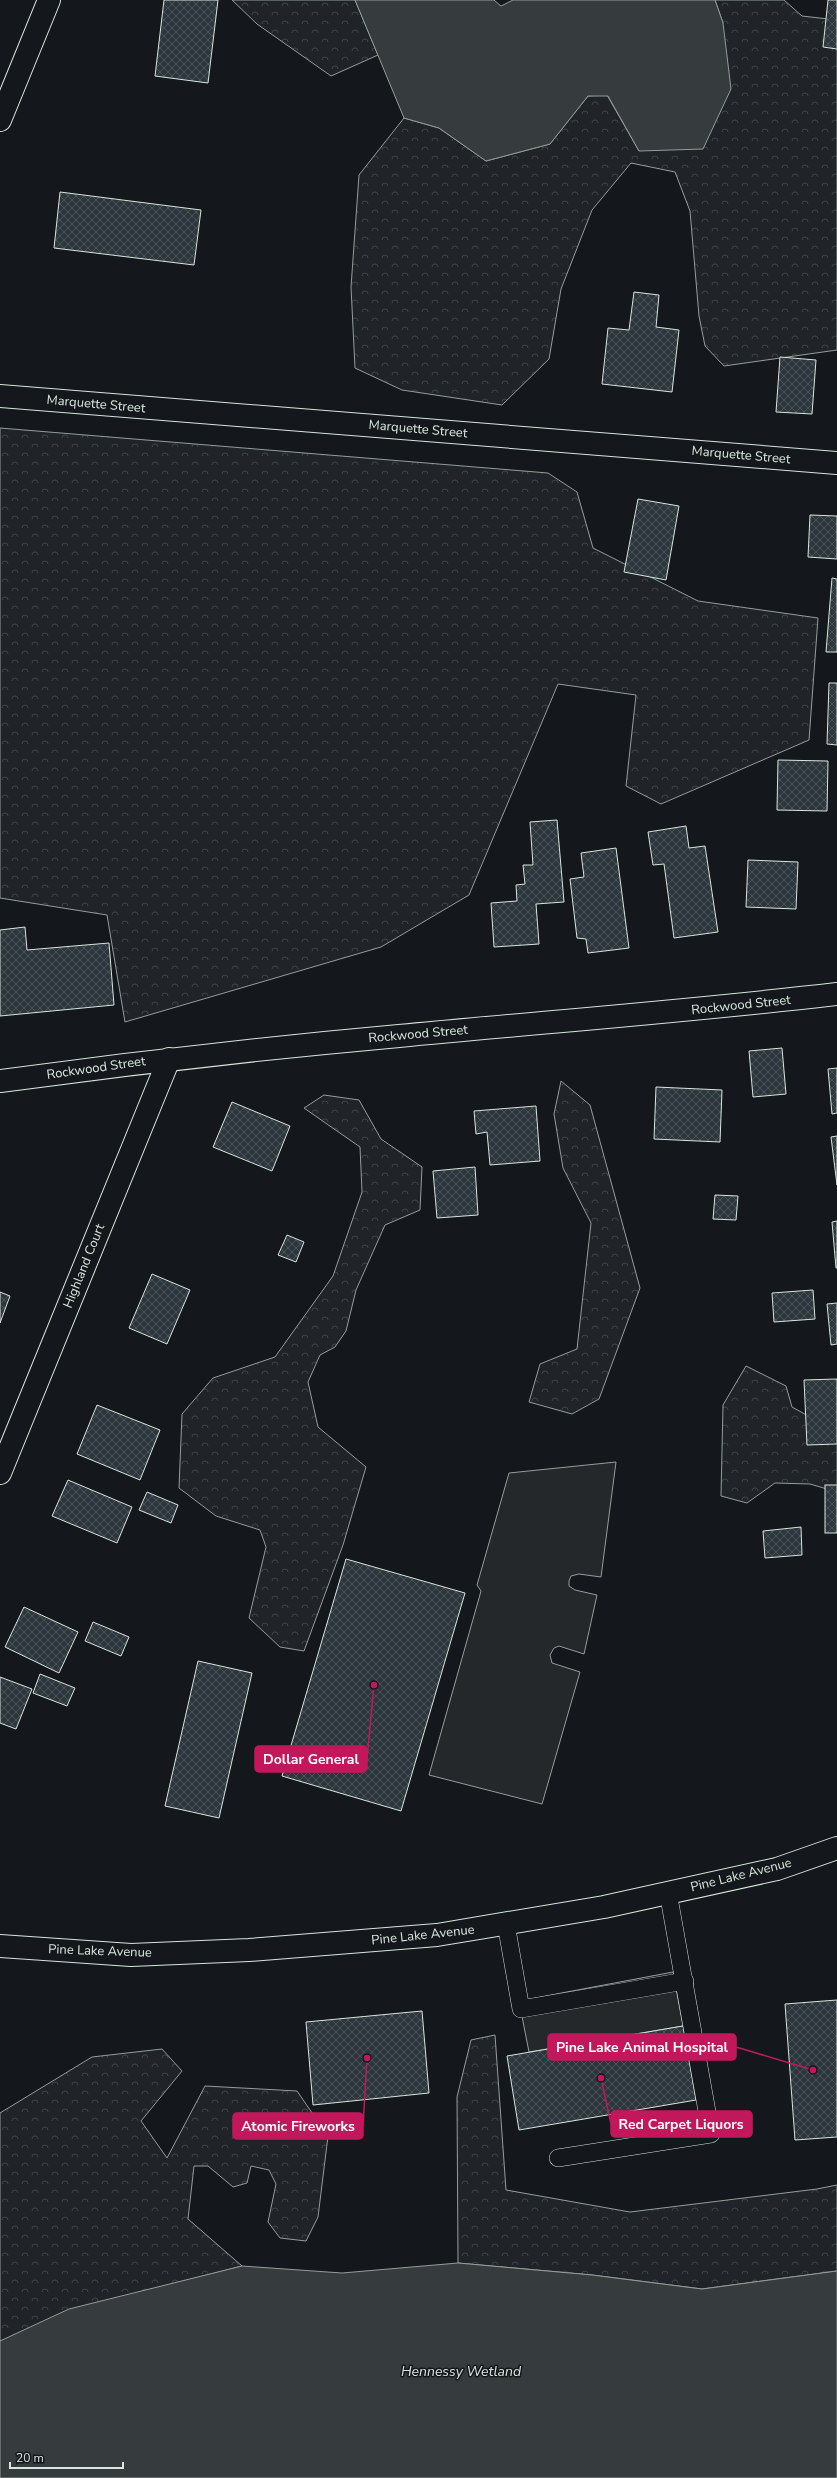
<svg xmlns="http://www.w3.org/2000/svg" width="837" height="2478" font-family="'Nunito Sans',sans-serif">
<defs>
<pattern id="forest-crowns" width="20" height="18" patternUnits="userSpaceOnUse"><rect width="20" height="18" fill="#202428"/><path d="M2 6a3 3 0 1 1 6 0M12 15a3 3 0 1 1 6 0" fill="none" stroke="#404447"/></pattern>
<pattern id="building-cross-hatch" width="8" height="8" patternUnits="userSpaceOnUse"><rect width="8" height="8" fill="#2c363c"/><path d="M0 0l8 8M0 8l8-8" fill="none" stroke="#4a5358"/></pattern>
</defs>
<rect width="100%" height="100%" fill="#14181c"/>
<g fill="url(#forest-crowns)" stroke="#939e99">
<path d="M232,0H355L378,55L331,76L257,24Z"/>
<path d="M715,0H784L802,16L837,20V350L724,366L705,346L699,316L690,211L675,172L631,163L592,210L561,289L549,359L502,405L402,390L355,368L351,287L359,175L404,118L439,128L486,161L550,144L588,96L607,95L639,151L723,23Z"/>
<path d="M0,428L548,473L577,492L593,548L698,601L818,618L809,740L661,804L626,786L636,695L558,684L469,895L381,947L125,1022L107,915L0,898Z"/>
<path d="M561,1081L590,1105L640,1288L599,1399L572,1414L529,1402L540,1364L577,1349L591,1223L563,1168L554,1114Z"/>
<path d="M324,1095L359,1100L381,1139L422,1167L420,1210L385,1225L356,1290L346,1331L335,1347L320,1355L308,1382L318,1427L366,1467L343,1545L304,1651L280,1647L249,1618L266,1547L260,1530L216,1516L179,1488L182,1414L213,1378L275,1357L333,1276L362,1192L360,1147L304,1108Z"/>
<path d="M746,1366L786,1386L792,1407L837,1432V1492L810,1484L775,1483L747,1503L721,1496L723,1405Z"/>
<path d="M495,2035L506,2190L630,2212L817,2189L837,2185V2271L702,2289L592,2275L458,2263L457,2097L471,2040Z"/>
<path d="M162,2049L182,2071L141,2121L167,2158L205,2086L297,2091L328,2136L318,2217L306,2241L280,2238L268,2222L276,2184L269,2170L251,2166L247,2183L233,2187L208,2166H194L188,2219L242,2266L141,2292L0,2341V2113L92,2057Z"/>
</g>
<g fill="#24282b" stroke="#939e99">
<path d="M616,1462L601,1577L579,1574L571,1576L569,1581V1586L575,1590L597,1595L584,1654L559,1646L554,1648L550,1655L552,1663L580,1672L542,1804L429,1775L481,1591L477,1585L509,1473Z"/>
<path d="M673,1972L683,2026L529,2052L519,2001Z"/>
</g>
<g fill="#363b3e" stroke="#939e99">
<path d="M355,0H494L501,6L513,0H715L723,23L731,89L703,149L639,151L608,96H588L550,144L486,161L439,128L404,118Z"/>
<path d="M458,2263L592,2275L702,2289L837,2271V2478H0V2341L69,2309L242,2266L342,2273Z"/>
</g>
<g fill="url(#building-cross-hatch)" stroke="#d8e6dc">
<path d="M164,0H218L208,83L155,76Z"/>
<path d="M828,0H837V49L823,47Z"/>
<path d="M60,192L201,210L194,265L54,248Z"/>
<path d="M634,292L659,295L656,327L679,330L672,392L602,384L608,328L629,330Z"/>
<path d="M780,357L816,360L812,414L776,412Z"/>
<path d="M638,499L679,506L666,580L624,572Z"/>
<path d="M810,515L837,516V559L808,557Z"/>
<path d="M832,578L837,579V652H826Z"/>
<path d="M829,683H837V745L827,744Z"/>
<path d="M778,760L828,761L827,811L777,810Z"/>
<path d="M557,820L564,902L536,904L539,944L494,947L491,903L517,901L516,885L525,884L523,865H533L530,822Z"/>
<path d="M686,826L689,848L705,846L718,932L674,938L664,864L653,865L648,832Z"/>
<path d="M616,848L629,948L588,953L586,939L577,938L570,879L584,877L581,853Z"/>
<path d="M748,860L798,862L796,909L746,907Z"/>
<path d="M25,927L27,950L109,943L114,1005L0,1016V930Z"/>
<path d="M782,1048L786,1094L753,1097L749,1051Z"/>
<path d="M837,1068V1113L832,1114L828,1069Z"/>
<path d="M656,1087L722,1090L720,1142L654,1139Z"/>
<path d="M232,1102L290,1126L272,1171L213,1147Z"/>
<path d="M536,1106L540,1161L490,1165L487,1132L476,1134L474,1111Z"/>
<path d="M837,1136V1185L831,1137Z"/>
<path d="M475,1167L478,1215L437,1218L433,1171Z"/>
<path d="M715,1195L738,1196L736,1220L713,1219Z"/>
<path d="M837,1221V1268H836L832,1222Z"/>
<path d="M287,1235L304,1242L296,1262L278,1255Z"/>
<path d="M152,1274L190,1290L167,1344L129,1328Z"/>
<path d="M813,1290L815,1319L774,1322L772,1293Z"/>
<path d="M0,1292L10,1296L0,1323Z"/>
<path d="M837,1303V1344L831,1345L827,1304Z"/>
<path d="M837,1379V1444L807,1445L804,1380Z"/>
<path d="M97,1405L160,1430L140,1480L77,1454Z"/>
<path d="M68,1480L132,1507L117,1543L52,1516Z"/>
<rect x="825" y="1485" width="12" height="48"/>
<path d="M147,1492L178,1505L171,1523L139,1510Z"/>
<path d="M801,1527L802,1555L765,1558L763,1531Z"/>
<path d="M346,1559L465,1593L401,1811L282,1776Z"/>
<path d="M24,1607L78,1632L59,1673L5,1647Z"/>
<path d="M93,1622L129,1637L121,1656L85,1641Z"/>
<path d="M198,1661L252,1673L219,1818L165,1806Z"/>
<path d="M40,1674L75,1688L67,1706L33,1693Z"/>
<path d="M0,1677L32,1689L16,1729L0,1723Z"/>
<path d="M837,2000V2137L795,2140L785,2004Z"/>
<path d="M422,2011L429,2093L313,2105L306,2022Z"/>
<path d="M683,2026L696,2100L519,2130L507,2056Z"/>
</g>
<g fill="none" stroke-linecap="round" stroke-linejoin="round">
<g stroke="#d8e6dc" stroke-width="18">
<g id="lane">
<path d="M506,1924L521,2009L685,1981"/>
<path d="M558,2158L711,2134L668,1892"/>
</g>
</g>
<g stroke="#d8e6dc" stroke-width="24">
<g id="street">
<path d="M0,120L49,0"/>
<path d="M0,396L837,463"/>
<path d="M0,1081C133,1063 266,1048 399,1036C545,1022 691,1011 837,994"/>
<path d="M0,1473L169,1059"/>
</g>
</g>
<g stroke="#d8e6dc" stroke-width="24">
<path id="primary" d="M0,1946L131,1955L249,1950L437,1935L604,1907L777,1869L837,1848"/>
</g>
<use href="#lane" stroke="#14181c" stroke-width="17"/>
<use href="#street" stroke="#14181c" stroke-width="22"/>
<use href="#primary" stroke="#14181c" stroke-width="22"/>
</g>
<g text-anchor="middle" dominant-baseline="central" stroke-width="3" stroke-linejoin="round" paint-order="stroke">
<g font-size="13" fill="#d8e6dc" stroke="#14181c">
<text transform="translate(96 404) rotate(5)">Marquette Street</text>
<text transform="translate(418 429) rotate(5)">Marquette Street</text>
<text transform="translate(741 455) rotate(5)">Marquette Street</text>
<text transform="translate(741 1005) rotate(-6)">Rockwood Street</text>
<text transform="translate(418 1034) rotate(-5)">Rockwood Street</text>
<text transform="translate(96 1068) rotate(-8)">Rockwood Street</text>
<text transform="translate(84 1266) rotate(-68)">Highland Court</text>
<text transform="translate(741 1875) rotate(-14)">Pine Lake Avenue</text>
<text transform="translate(423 1935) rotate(-6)">Pine Lake Avenue</text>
<text transform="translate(100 1951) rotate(2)">Pine Lake Avenue</text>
</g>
<g font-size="14" font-style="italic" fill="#d8e6dc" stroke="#14181c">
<text x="461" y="2371">Hennessy Wetland</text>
</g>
</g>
<path fill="none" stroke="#c2185b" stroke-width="1.5" d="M374 1685L367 1759M813 2070L736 2047M601 2078L611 2124M367 2058L363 2126"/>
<g fill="#c2185b" stroke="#14181c" stroke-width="1.5">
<circle cx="374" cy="1685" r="4"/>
<circle cx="813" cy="2070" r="4"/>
<circle cx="601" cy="2078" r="4"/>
<circle cx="367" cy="2058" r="4"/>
</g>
<g fill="#c2185b" stroke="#c2185b" stroke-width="1.5">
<rect x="255" y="1746" width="112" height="26" rx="4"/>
<rect x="548" y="2034" width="188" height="26" rx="4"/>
<rect x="611" y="2111" width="141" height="26" rx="4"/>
<rect x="233" y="2113" width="130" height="26" rx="4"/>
</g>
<g font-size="14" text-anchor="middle" font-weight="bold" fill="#fff">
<text x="311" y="1764">Dollar General</text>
<text x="642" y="2052">Pine Lake Animal Hospital</text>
<text x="681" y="2129">Red Carpet Liquors</text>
<text x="298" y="2131">Atomic Fireworks</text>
</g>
<path d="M10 2462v6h113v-6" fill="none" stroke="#d8e6dc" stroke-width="2"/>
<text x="16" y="2462" font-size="12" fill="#d8e6dc" stroke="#14181c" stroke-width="3" paint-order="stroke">20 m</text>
</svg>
